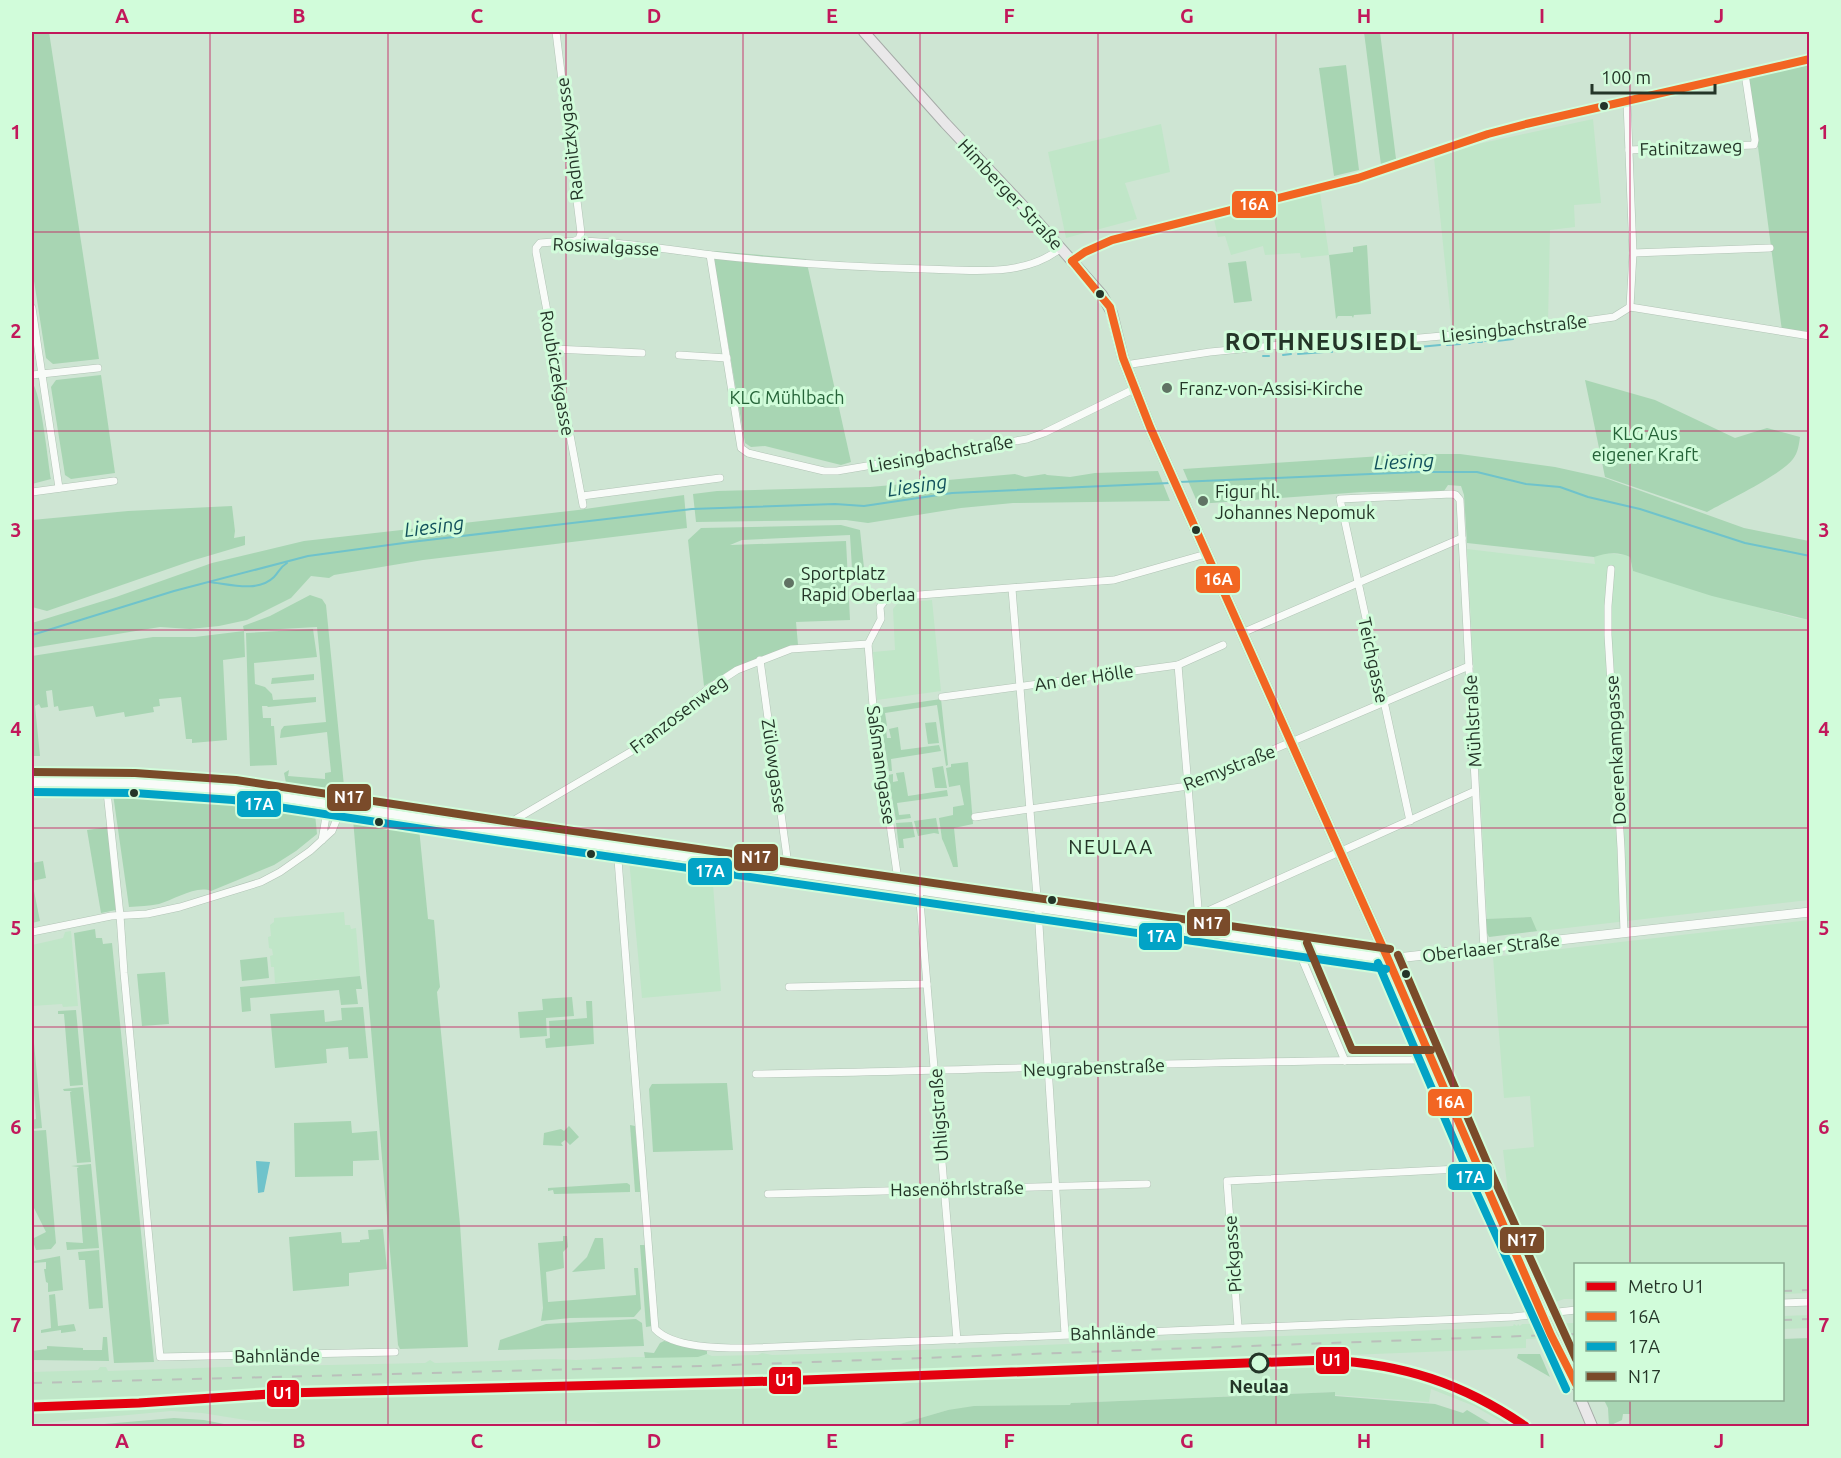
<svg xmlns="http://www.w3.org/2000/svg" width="1841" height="1458" font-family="Ubuntu,sans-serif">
<rect width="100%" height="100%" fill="#cee5d3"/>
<g fill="#c0e6c8">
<path d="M1593,119L1601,203L1574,205L1575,227L1550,230L1548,322L1452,330L1434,158L1478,144Z"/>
<path d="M1161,124L1170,172L1125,183L1137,219L1066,238L1048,152Z"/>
<path d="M1320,193L1329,255L1301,258L1300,253L1265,255L1263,246L1231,255L1225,236L1218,237L1214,219Z"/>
<path d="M1467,549L1595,564L1594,557L1603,553L1626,555L1630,557L1633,571L1796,618L1809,620V900L1532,932L1531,917L1487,919Z"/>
<path d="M932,600L941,691L877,700L873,652L895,650L893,609L898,603Z"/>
<path d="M629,859L712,871L721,991L642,998Z"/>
<path d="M344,912L345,925H350L351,929L356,928L360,976L275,983L274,967H271L270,956L273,955L272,949L269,948L268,937L271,936L270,925L274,922V918Z"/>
<path d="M1809,920V1293L1783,1294L1782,1264H1576L1575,1299H1564L1550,1304L1509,1201L1503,1150L1534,1147L1530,1096L1504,1098L1493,957Z"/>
<path d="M71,931L78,1006L63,1007L62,1004L32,1006V945L63,938L65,932Z"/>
<path d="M1809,1315V1328L1783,1329V1316Z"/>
<path d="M1576,1323L1575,1337L1526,1339V1348L1324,1356L1391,1361L1431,1372L1475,1391L1531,1426H1509L1474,1406L1431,1389L1429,1402L1335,1395L1334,1392L1071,1403V1405L948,1410L893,1426H609L594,1422L571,1421L442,1424L441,1426H435L434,1424L271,1426L270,1422L252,1421L202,1413L171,1411L32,1424V1372L98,1370L100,1367H106L108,1371L259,1366L264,1363H276L281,1366L425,1363L430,1360L435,1363L554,1359L576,1360L633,1357H697L707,1354L712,1356L758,1355L762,1353L772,1355L810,1354L1463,1329L1513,1326L1514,1324L1517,1326L1518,1324L1520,1326L1522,1324Z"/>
</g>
<g fill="#a8d5b3">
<path d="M32,32H49L99,359L53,364L46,358L32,268Z"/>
<path d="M1364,32H1380L1396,159L1381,165Z"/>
<path d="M1809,64V334L1782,331L1749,78Z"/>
<path d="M1346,65L1359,170L1334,176L1319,68Z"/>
<path d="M1367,245L1371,314L1354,315L1353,318L1352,316H1338L1336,319L1329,255L1353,252V247Z"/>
<path d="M714,251L806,259L851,462L841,465L765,446L751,447L745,443L714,260Z"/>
<path d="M1246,261L1252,301L1234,303L1228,263Z"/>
<path d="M101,375L115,473L71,479L65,475L51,387L56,380Z"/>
<path d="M1585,380L1655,400L1735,438L1767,428L1800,437C1799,444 1798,453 1793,459C1781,475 1727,501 1707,512L1605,477Z"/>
<path d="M32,383C41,391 48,462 51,479L32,484Z"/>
<path d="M1413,454H1460L1555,467L1605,478L1744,528L1809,541V620L1712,596L1633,571L1630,557C1618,551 1606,553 1594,557L1467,543L1464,495L1461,486L1448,485L1444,491L1362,492L1198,504L1183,469Z"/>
<path d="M1158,471L1170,501L1013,503L961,508L868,523L846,520L696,522L693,494L717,491L870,487L1015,474L1025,477L1045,474L1047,475L1070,477L1095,473Z"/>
<path d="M684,495L687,528L423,560L334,575L329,578L311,576L291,598L247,620L219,626L190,629L160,627L32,648V623L116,597L212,563L304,541L578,510Z"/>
<path d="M232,506L235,531L234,538L245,536V545L191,561L47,611L32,607V520L128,511Z"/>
<path d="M841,525L860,530L864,568L852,569L850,535L742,540L730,545L846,541L850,620L796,622L798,645L739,666L704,686L688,540L701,528Z"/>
<path d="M310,595L322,599L326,605L345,796L321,793V788L316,787L315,792L287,788L284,773L289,770L288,776L325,779V773L331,772L327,732L280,738L281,730L284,726L326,722L317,627L244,631L245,657L223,660L227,740L192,743V739H186L181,697L159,699L160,706L153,707L154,712L125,717L124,712L96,717L93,706L59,711L58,706L54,707L52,690L46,691L48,707L41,708L39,704L35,706L40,756H34L32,734V656L153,637H195L244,631L243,626L270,616Z"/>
<path d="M313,629L317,657L254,663L255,684L265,687L272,694L273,700L316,697V702L268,707L267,706H262L263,718H271V726H274L277,765L250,766L246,633Z"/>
<path d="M314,674V680L271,684L272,678Z"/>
<path d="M941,699L948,765L946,766L937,705L885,713L887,726L881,727L879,708Z"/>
<path d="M936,722L939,743L928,744L925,723Z"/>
<path d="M898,727L901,750L939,745L941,751L891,759L892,771H889L882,730L886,729L887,738H891L889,729Z"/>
<path d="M968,762L973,824L954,828L958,867H953C953,865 943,840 942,839L939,818L953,815V807L964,805L960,785L949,787L946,768L951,767V764Z"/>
<path d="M943,766L947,788H935L932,768Z"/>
<path d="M904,772L908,796L947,790L948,796L897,803L899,815L910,814L911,818L896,820L888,775L893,774V782L898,781L896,773Z"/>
<path d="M113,794L252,803L315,814L317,834L296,851L274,865L211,891C196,885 174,900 159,904C149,906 139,906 129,907Z"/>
<path d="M936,818L939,834L934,833L918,836L914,821Z"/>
<path d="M353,819L419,828L428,919L434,920L439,978L440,987L437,992L460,1224L468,1347L400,1349L398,1345Z"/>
<path d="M912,822L915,837L903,839L904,848H899L896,823Z"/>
<path d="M108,827L113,856L116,910L101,913L87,830Z"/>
<path d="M43,861L46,878L32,881L40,921L32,923V863Z"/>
<path d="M1531,917L1537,931L1489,937L1487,933L1485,919Z"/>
<path d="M95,929L96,938H102L103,944L112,943L154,1362L114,1363L74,933Z"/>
<path d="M267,957L269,978L242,981L240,960Z"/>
<path d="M165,972L169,1024L142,1026L137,974Z"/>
<path d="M360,976L362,989H356L358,1004L341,1005L339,990L250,998L251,1011L242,1012L240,987Z"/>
<path d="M572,997L574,1016L546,1018L547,1036L520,1038L518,1012L543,1010L542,999Z"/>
<path d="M586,1001H592L594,1044L546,1048L545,1039L550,1038L549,1021L587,1018Z"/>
<path d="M363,1007L368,1058L349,1059L348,1047L326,1049L327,1063L275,1068L270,1014L324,1010L325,1022L342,1020L341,1008Z"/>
<path d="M76,1010L83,1085L70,1086L64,1014H58V1011Z"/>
<path d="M32,1022L42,1128L32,1129V1120L36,1119L32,1066Z"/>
<path d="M727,1083L733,1150L653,1152L649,1089L652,1084Z"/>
<path d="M83,1087L91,1162L77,1163L70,1092L72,1091H64L63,1089Z"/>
<path d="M351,1121L352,1133L377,1131L379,1160L353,1161V1176L295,1177L294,1123Z"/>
<path d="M630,1125L635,1126L641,1192H635Z"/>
<path d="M569,1126L579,1137L570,1145L565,1140L561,1143L563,1146L543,1145L544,1133L561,1129L564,1131Z"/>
<path d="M46,1130L56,1243L51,1249L36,1250L32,1239L46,1232L32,1204V1131Z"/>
<path d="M91,1164L99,1248L67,1250L66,1242L83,1243L77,1168L79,1167L71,1166Z"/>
<path d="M627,1183L630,1185V1192L556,1194H554L553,1190L548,1191V1188Z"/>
<path d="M383,1229L387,1269L349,1273V1286L293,1291L289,1237L341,1232L342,1243L360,1242V1240L369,1239L368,1230Z"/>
<path d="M563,1236H567L568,1247L563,1252L564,1268L546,1272L548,1302L636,1295L634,1268H638L641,1309L634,1317L570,1318L541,1321L543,1308L538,1243L563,1241Z"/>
<path d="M595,1238H603L605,1269L572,1272L587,1257Z"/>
<path d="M640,1245H645L652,1326L646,1327Z"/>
<path d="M99,1250L103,1308L89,1309L85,1260H79L78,1252Z"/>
<path d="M60,1256L63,1290L48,1292V1283L46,1282L44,1269H46V1262L34,1263V1261Z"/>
<path d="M55,1294L58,1326L74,1324L76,1331L61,1333V1330L41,1333V1330L51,1328L49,1295Z"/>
<path d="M636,1319L642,1323L644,1346L498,1350L500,1340L546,1324Z"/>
<path d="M103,1337H107L109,1361L32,1360V1351L47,1349V1346L83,1348V1350H102Z"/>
<path d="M1809,1338V1426H1630V1414H1623L1622,1420L1609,1426L1608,1408L1604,1400H1782L1783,1339Z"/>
<path d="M664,1341L707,1351V1354L698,1357L645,1358L644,1352L654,1353L660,1343Z"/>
<path d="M1518,1354H1540L1550,1377L1517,1358Z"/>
<path d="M1335,1392V1396L1435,1404L1463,1413L1467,1410L1494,1426H893L948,1410L974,1406L1070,1405L1071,1403Z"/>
<path d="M174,1418L204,1420L234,1426H81Z"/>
</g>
<path fill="#6fc3cb" d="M256,1161L270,1162L264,1192L258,1193Z"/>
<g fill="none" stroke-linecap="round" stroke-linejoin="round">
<g stroke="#6fc3cb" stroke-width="2">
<path d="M1485,341H1489"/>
<path d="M1497,341L1513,339"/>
<path d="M1478,342H1482"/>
<path d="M1469,343L1474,342"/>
<path d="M1447,345L1460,344"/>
<path d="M1419,347L1440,345"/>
<path d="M1338,351H1340"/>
<path d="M1365,351L1407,348"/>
<path d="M1328,352H1332"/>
<path d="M1298,354L1324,352"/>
<path d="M1283,355L1291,354"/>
<path d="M1263,356H1269"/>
<path d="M1179,482L1418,472H1477L1526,484L1560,487L1588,497L1640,509L1745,543L1810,556"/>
<path d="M209,582C229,584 258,593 274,577C279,572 280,567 287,563"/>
<path d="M32,635L174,591L308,556L411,542L692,509L835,504L864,506L952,493L1170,483"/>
</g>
<g stroke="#b1c3b5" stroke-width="8">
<g id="minor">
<path d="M556,32L581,233L579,239L573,242"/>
<path d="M1627,102L1633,253L1630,307"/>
<path d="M1629,150L1754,145L1755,140L1745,74"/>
<path d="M1633,253L1770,248"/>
<path d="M710,255L741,448L748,453L824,471H837L1027,439L1044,433L1134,389"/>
<path d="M1072,261L1085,252L1112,240L1358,178L1488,134L1526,124L1810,59"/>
<path d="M32,308L59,488"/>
<path d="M554,349L642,353"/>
<path d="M679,355L727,358"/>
<path d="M1125,365L1210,352L1302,343L1397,340L1543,327L1614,317L1630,307L1810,336"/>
<path d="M32,375L98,368"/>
<path d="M32,492L114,481"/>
<path d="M582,496L720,478"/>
<path d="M583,505L536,252V248L540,243C598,237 655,248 712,255C783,263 854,267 925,269C970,270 1024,278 1061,248"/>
<path d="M1611,569L1608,606V635L1621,848L1624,932"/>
<path d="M1012,589L1038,909L1065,1334"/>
<path d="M1242,633L1462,538"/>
<path d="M868,644L881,619L880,607L885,600L893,597L1114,580L1206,554"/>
<path d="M868,644L873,706L899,887"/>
<path d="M760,660L789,872"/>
<path d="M1178,665L1200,932"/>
<path d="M942,697L1178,665L1223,645"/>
<path d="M106,782L120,915L124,973L160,1357L395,1352"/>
<path d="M975,817L1188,786L1469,666"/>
<path d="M1410,821L1340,499L1452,494L1456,495L1460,500L1484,948"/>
<path d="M509,832L516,819L632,751L708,689L737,670L791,649L868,644"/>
<path d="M322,840L328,805"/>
<path d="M617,847L655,1329C674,1349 724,1348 750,1348L1513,1317L1576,1310"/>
<path d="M919,890L957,1340"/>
<path d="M1199,915L1475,791"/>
<path d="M32,932L111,916L147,914L180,907L261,882L280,872L310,851L332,831L342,806"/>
<path d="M1297,947L1345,1061"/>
<path d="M789,987L927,984"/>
<path d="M756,1074C981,1071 1206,1060 1431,1060"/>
<path d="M768,1194L1147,1184"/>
<path d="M1782,1303L1810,1302"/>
<path d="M1238,1327L1227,1181L1478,1168"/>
</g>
</g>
<g stroke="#b1c3b5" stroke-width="10">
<path id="secondary" d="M32,782L134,783L234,790L509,832L899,887L1388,959L1810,912"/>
</g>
<g stroke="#a6aba8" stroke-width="12">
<g id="primary">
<path d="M864,32L945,123L1027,210L1102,295L1112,313L1123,358L1150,427L1388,959L1551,1335L1576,1385"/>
<path d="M1581,1400L1592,1426"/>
</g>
</g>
<use href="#minor" stroke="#f8fbf8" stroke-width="7"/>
<use href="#secondary" stroke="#f8fbf8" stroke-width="9"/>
<use href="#primary" stroke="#e9e8e9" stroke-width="10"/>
<g stroke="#bac0bb" stroke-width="2" stroke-dasharray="10 10" stroke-linecap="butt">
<path d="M1782,1291L1810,1290"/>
<path d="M1782,1320L1810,1319"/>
<path d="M32,1383L704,1366L1576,1334"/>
</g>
<g stroke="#d1fcda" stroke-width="12">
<g id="bus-1">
<path d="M1072,261L1110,307L1123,358L1150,427L1388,959L1551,1335L1576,1384"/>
<path d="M1072,261L1085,252L1112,240L1358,178L1488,134L1526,124L1810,59"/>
</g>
</g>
<g stroke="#d1fcda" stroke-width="12">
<g id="bus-2">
<path d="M32,792L134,793L233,800L508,842L1386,969"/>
<path d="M1378,963L1475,1189L1566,1389"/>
</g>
</g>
<g stroke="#d1fcda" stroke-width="12">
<g id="bus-3">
<path d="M32,772L135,773L236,780L511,822L1390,949"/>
<path d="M1307,943L1352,1050H1431"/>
<path d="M1398,955L1495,1181L1576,1359"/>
</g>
</g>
<use href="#bus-1" stroke="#f26522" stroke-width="8"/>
<use href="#bus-2" stroke="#02a3c6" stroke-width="8"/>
<use href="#bus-3" stroke="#7a4b2a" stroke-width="8"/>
<g stroke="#d1fcda" stroke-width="14">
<path id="metro-1" d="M32,1407L139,1403L285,1393L778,1381L1327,1360C1403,1364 1462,1383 1525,1426"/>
</g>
<use href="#metro-1" stroke="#e3000f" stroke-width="9"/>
</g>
<path fill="none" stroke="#c2185b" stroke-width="1.5" stroke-opacity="0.55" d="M210,32V1426M388,32V1426M566,32V1426M743,32V1426M920,32V1426M1098,32V1426M1276,32V1426M1453,32V1426M1630,32V1264M32,232H1810M32,431H1810M32,630H1810M32,828H1810M32,1027H1810M32,1226H1810M1630,1400V1426"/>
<g fill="#243528" stroke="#d1fcda" stroke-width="2">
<circle cx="1604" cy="106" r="5"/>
<circle cx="1100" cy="294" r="5"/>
<circle cx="1196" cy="530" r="5"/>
<circle cx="134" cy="793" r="5"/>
<circle cx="379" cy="822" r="5"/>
<circle cx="591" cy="854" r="5"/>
<circle cx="1052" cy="900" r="5"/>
<circle cx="1406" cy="974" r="5"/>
</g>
<g fill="#607364" stroke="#d1fcda" stroke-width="2">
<circle cx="1167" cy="388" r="6"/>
<circle cx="1203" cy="501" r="6"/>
<circle cx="789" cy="583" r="6"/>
</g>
<circle fill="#d1fcda" stroke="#243528" stroke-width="3" cx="1259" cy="1363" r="9"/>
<g text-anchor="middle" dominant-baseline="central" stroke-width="6" stroke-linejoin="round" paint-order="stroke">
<g font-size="18" fill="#243528" stroke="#d1fcda">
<text transform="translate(569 139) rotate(-97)">Radnitzkygasse</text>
<text transform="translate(1691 147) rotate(-2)">Fatinitzaweg</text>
<text transform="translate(1011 194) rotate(47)">Himberger Straße</text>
<text transform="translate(606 246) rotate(3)">Rosiwalgasse</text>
<text transform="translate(1514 328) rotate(-6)">Liesingbachstraße</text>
<text transform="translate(558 373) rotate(80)">Roubiczekgasse</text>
<text transform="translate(941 453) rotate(-10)">Liesingbachstraße</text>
<text transform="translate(1374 660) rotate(78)">Teichgasse</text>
<text transform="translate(1084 677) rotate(-8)">An der Hölle</text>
<text transform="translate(678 714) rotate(-37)">Franzosenweg</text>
<text transform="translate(1472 721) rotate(-93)">Mühlstraße</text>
<text transform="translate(1615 750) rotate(-93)">Doerenkampgasse</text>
<text transform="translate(882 765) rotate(82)">Saßmanngasse</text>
<text transform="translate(775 766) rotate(82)">Zülowgasse</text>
<text transform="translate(1229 767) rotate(-21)">Remystraße</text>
<text transform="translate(1491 947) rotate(-7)">Oberlaaer Straße</text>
<text transform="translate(1094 1067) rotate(-2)">Neugrabenstraße</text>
<text transform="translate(938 1115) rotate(-94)">Uhligstraße</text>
<text transform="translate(957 1188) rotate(-1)">Hasenöhrlstraße</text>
<text transform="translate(1232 1254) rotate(-94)">Pickgasse</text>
<text transform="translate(1113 1332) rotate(-2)">Bahnlände</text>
<text transform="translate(277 1355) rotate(-1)">Bahnlände</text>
</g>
<g font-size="18" fill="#243528" stroke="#d1fcda" text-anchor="start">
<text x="1179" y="388">Franz-von-Assisi-Kirche</text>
<text x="1215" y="491">Figur hl.<tspan x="1215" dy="21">Johannes Nepomuk</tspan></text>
<text x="801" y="573">Sportplatz<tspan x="801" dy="21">Rapid Oberlaa</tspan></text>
</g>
<g font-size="18" fill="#256338" stroke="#d1fcda">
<text x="787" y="397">KLG Mühlbach</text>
<text x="1645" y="433">KLG Aus<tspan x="1645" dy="21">eigener Kraft</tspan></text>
</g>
<g font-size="18" font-weight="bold" fill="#243528" stroke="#d1fcda">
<text x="1259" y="1386">Neulaa</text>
</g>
<g font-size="20" font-style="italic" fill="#12515c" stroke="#d1fcda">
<text transform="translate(1404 461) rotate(-2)">Liesing</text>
<text transform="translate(917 485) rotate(-8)">Liesing</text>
<text transform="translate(434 526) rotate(-7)">Liesing</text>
</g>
<g font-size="20" letter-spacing="1.5" fill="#243528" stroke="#d1fcda">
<text x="1111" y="846">NEULAA</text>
</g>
<g font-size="24" font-weight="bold" letter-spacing="1.5" fill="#243528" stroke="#d1fcda">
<text x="1324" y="341">ROTHNEUSIEDL</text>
</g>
</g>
<g stroke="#d1fcda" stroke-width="2">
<rect x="1231" y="190" width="46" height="29" rx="6" fill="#f26522"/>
<rect x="1195" y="565" width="46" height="29" rx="6" fill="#f26522"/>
<rect x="326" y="783" width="46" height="29" rx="6" fill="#7a4b2a"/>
<rect x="236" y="790" width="46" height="28" rx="6" fill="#02a3c6"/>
<rect x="733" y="843" width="46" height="29" rx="6" fill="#7a4b2a"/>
<rect x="687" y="857" width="46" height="29" rx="6" fill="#02a3c6"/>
<rect x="1186" y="908" width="45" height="29" rx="6" fill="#7a4b2a"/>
<rect x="1138" y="922" width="45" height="29" rx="6" fill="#02a3c6"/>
<rect x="1427" y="1088" width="46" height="29" rx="6" fill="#f26522"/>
<rect x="1447" y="1163" width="46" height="28" rx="6" fill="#02a3c6"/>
<rect x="1499" y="1226" width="46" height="28" rx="6" fill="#7a4b2a"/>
<rect x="1315" y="1346" width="35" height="29" rx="6" fill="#e3000f"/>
<rect x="768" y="1366" width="34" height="29" rx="6" fill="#e3000f"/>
<rect x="266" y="1379" width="34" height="29" rx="6" fill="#e3000f"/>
</g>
<g font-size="16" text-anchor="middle" font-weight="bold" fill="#fff">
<text x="1254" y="210">16A</text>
<text x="1218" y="585">16A</text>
<text x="349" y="803">N17</text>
<text x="259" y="810">17A</text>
<text x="756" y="863">N17</text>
<text x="710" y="877">17A</text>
<text x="1208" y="929">N17</text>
<text x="1161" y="942">17A</text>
<text x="1450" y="1108">16A</text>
<text x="1470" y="1183">17A</text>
<text x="1522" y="1246">N17</text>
<text x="1332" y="1366">U1</text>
<text x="785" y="1386">U1</text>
<text x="283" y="1399">U1</text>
</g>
<rect width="1841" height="1458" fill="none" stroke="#d1fcda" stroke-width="66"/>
<rect x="1574" y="1263" width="210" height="138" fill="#d1fcda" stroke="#8cac93" stroke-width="1.5"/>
<rect x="1586" y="1282" width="30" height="9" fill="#e3000f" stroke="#8cac93" stroke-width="1.5"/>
<text x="1628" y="1293" font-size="18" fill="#243528">Metro U1</text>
<rect x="1586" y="1312" width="30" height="9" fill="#f26522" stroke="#8cac93" stroke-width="1.5"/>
<text x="1628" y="1323" font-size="18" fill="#243528">16A</text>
<rect x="1586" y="1342" width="30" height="9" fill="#02a3c6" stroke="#8cac93" stroke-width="1.5"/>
<text x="1628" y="1353" font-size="18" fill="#243528">17A</text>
<rect x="1586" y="1372" width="30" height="9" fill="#7a4b2a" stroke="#8cac93" stroke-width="1.5"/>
<text x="1628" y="1383" font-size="18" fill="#243528">N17</text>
<path d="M1592 84v9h123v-9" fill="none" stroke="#243528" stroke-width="3"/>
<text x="1601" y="84" font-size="18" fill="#243528" stroke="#d1fcda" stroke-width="4.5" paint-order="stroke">100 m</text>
<rect x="33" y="33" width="1775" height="1392" fill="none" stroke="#c2185b" stroke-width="2"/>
<g font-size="20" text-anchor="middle" font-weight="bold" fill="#c2185b">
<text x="122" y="23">A</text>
<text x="299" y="23">B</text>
<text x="477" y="23">C</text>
<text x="654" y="23">D</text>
<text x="832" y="23">E</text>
<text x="1009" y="23">F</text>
<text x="1187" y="23">G</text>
<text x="1364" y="23">H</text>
<text x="1542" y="23">I</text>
<text x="1719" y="23">J</text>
<text x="16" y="139">1</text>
<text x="1824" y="139">1</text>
<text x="16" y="338">2</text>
<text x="1824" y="338">2</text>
<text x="16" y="537">3</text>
<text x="1824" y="537">3</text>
<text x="16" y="736">4</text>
<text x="1824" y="736">4</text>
<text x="16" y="935">5</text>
<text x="1824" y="935">5</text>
<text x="16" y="1134">6</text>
<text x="1824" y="1134">6</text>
<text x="16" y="1332">7</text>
<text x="1824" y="1332">7</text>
<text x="122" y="1448">A</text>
<text x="299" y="1448">B</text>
<text x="477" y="1448">C</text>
<text x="654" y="1448">D</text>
<text x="832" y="1448">E</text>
<text x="1009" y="1448">F</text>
<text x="1187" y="1448">G</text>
<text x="1364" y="1448">H</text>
<text x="1542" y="1448">I</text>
<text x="1719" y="1448">J</text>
</g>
</svg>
